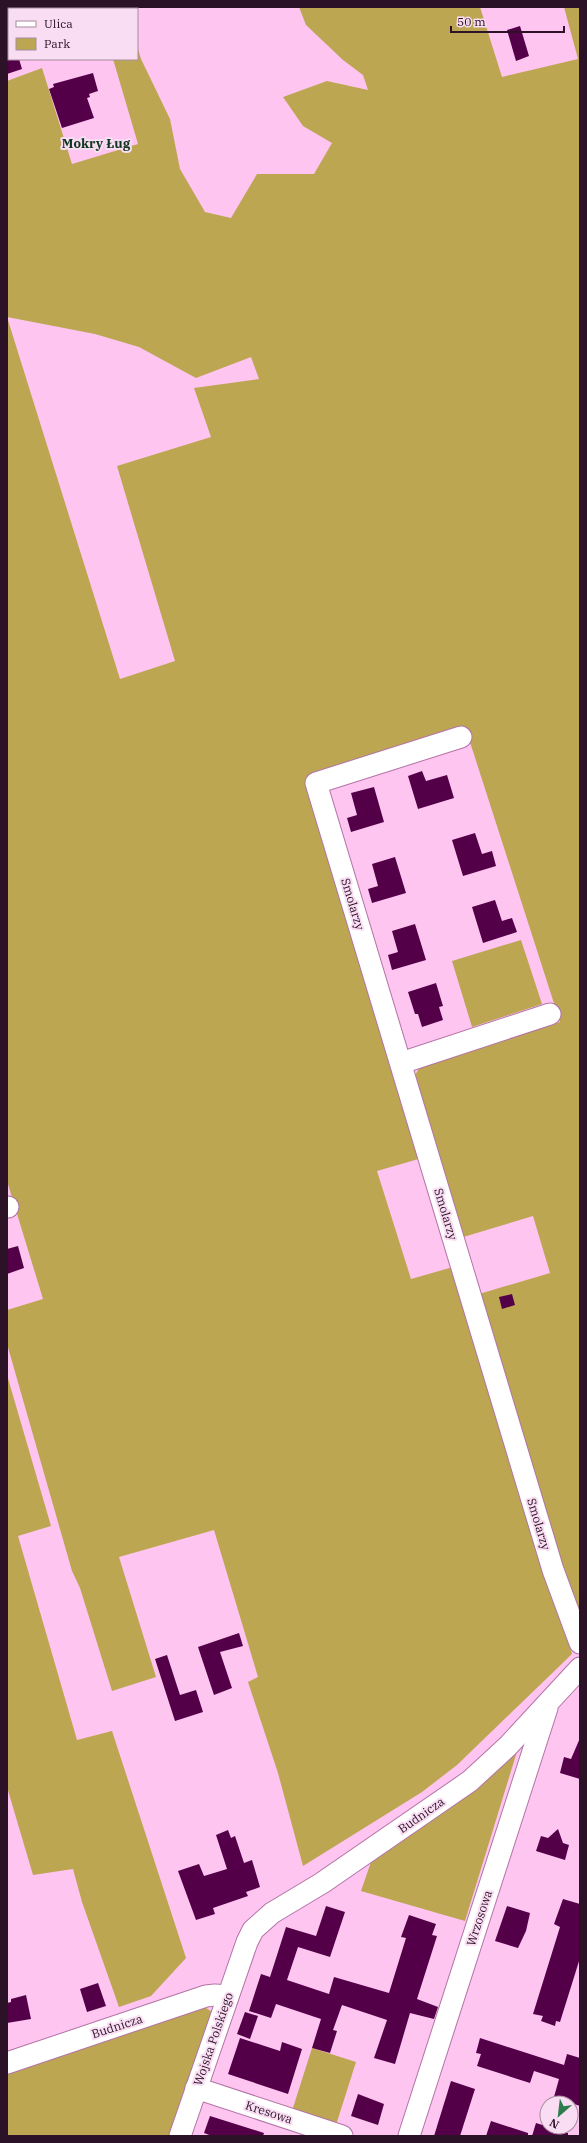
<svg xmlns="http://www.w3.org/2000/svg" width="587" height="2143" font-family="'IBM Plex Serif',serif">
<rect width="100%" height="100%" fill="#fdc5f0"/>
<g fill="#bda651" fill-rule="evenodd">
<path d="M299,7H480L502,77L578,59L564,7H580V1630L479,1294L550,1273L533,1216L460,1238L412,1080L420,1067L560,1022L469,739L308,780L422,1158L377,1171L411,1279L453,1267L572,1654L457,1765L422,1792L303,1866L278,1773L248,1682L258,1677L214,1530L119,1557L156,1677L112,1691L80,1588L72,1571L7,1344V1310L43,1299L7,1181V81L42,68L72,164L138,144L113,59H137V46L141,59L170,119L180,169L205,212L231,218L257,174H314L332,143L303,126L283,97L327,81L368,90L363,75L343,60L306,25ZM7,317L95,334L139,347L196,378L251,357L259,379L194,388L211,437L117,466L175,661L120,679Z"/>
<path d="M521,940L542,1004L472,1027L452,961Z"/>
<path d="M7,1375L51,1526L18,1536L77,1740L112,1731L186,1958L151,1996L119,2007L82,1902L73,1869L33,1875L7,1787Z"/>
<path d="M519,1745L465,1921L361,1891L373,1856Z"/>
<path d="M198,2003L214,2013L172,2136H7V2073Z"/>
<path d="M312,2048L356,2062L336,2125L292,2111Z"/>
</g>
<g fill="#540049">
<path d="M520,26L529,56L516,61L507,30Z"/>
<path d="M7,59H19L22,69L7,74Z"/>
<path d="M93,73L98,91L89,94L90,97L87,98L94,118L62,128L49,89L54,87L53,84Z"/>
<path d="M422,771L426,781L447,775L454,798L418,809L408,776Z"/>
<path d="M374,787L384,822L351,832L347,818L357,815L351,793Z"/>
<path d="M475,833L482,854L492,851L496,866L463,876L452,840Z"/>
<path d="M395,857L406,893L372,903L368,889L378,886L372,864Z"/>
<path d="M495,900L502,921L512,918L517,932L483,943L472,907Z"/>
<path d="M415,924L426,960L392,970L388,955L398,952L392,931Z"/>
<path d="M436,983L443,1006L439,1007L443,1020L422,1027L418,1014H415L408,992Z"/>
<path d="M18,1246L24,1268L7,1274V1249Z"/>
<path d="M512,1294L515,1305L502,1309L499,1297Z"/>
<path d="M239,1633L243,1646L220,1652L232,1688L214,1695L198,1647Z"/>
<path d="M167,1655L180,1695L196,1690L203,1712L175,1721L155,1659Z"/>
<path d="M580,1738V1779L560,1773L564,1757L571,1759Z"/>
<path d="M558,1829L563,1843L569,1845L565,1860L536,1851L541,1836L548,1838Z"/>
<path d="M228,1830L231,1838L235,1836L244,1863L252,1860L260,1887L246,1892L248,1896L213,1908L215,1914L196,1920L178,1871L199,1864L204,1876L227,1869L216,1835Z"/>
<path d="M563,1899L580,1904V1958L560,2022L556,2021L555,2026L541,2021L543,2016L533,2014L560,1927L554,1924Z"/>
<path d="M326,1906L345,1912L330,1957L298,1947L287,1980L329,1994L334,1977L389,1993L406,1938L401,1937L409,1915L436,1924L432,1935L437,1936L417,1999L438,2007L434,2019L410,2013L395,2064L374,2058L387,2020L342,2005L333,2030L337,2031L330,2053L312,2048L321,2019L276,2004L271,2018L249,2011L261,1974L270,1977L286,1927L316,1936Z"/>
<path d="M507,1906L530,1913L526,1931L518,1948L495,1941Z"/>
<path d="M98,1983L106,2006L87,2012L80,1989Z"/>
<path d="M26,1995L31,2019L7,2023V2003L11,2002V1999Z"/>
<path d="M245,2012L258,2016L250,2039L237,2034Z"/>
<path d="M240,2038L280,2051L282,2042L302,2049L288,2094L228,2074Z"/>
<path d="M480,2038L564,2065L567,2054L580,2058V2106L554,2097L559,2079L534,2071L530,2083L477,2066L481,2054L476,2053Z"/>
<path d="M451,2081L475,2089L460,2136H434Z"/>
<path d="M358,2094L384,2104L378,2125L351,2116Z"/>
<path d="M210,2116L264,2133L263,2136H212L204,2133Z"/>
<path d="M491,2121L528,2133V2136H486Z"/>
<path d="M536,2123L568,2133V2136H532Z"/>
</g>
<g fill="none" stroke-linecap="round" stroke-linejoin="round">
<g stroke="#b473a6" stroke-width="23">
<g id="minor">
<path d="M461,737L316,783L553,1570L580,1643"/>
<path d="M401,1063L550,1014"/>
<path d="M7,1207H8"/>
<path d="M7,2063L206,1996L215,1995L228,1996"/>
<path d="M196,2088L342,2136"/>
<path d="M180,2136L247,1942L253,1930L272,1913L322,1883L470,1781L508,1746L580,1668"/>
<path d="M409,2136L547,1708"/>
</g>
</g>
<use href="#minor" stroke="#fff" stroke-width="21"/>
</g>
<g text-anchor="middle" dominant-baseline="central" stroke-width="4" stroke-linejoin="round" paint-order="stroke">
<g font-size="12" fill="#2b1226" stroke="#f9ddf2">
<text transform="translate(353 904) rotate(73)">Smolarzy</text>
<text transform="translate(446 1214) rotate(73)">Smolarzy</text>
<text transform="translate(539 1524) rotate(73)">Smolarzy</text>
<text transform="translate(421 1815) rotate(-35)">Budnicza</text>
<text transform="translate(479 1918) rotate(-72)">Wrzosowa</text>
<text transform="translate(117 2026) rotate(-18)">Budnicza</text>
<text transform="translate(213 2039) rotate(-71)">Wojska Polskiego</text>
<text transform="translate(269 2112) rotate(18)">Kresowa</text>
</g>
<g font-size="13" font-weight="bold" fill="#0e351e" stroke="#f9ddf2">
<text x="96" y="143">Mokry Ług</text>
</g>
</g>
<rect width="587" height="2143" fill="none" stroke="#2b1226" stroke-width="16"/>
<rect x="8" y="8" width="130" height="52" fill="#f9ddf2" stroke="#a78ca0"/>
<rect x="16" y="21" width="20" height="6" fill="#ffffff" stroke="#a78ca0"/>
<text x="44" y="28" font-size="12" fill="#2b1226">Ulica</text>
<rect x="16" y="38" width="20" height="12" fill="#bda651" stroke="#a78ca0"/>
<text x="44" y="48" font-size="12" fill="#2b1226">Park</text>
<g transform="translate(559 2115) rotate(208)"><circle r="19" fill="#f9ddf2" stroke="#a78ca0"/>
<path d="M0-3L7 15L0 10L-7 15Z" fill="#2b7d4e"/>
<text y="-6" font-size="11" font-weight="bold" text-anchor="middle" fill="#2b1226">N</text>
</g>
<path d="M451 26v6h113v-6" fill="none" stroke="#2b1226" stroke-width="2"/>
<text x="457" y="26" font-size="12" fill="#2b1226" stroke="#f9ddf2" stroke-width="3" paint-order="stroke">50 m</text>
</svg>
